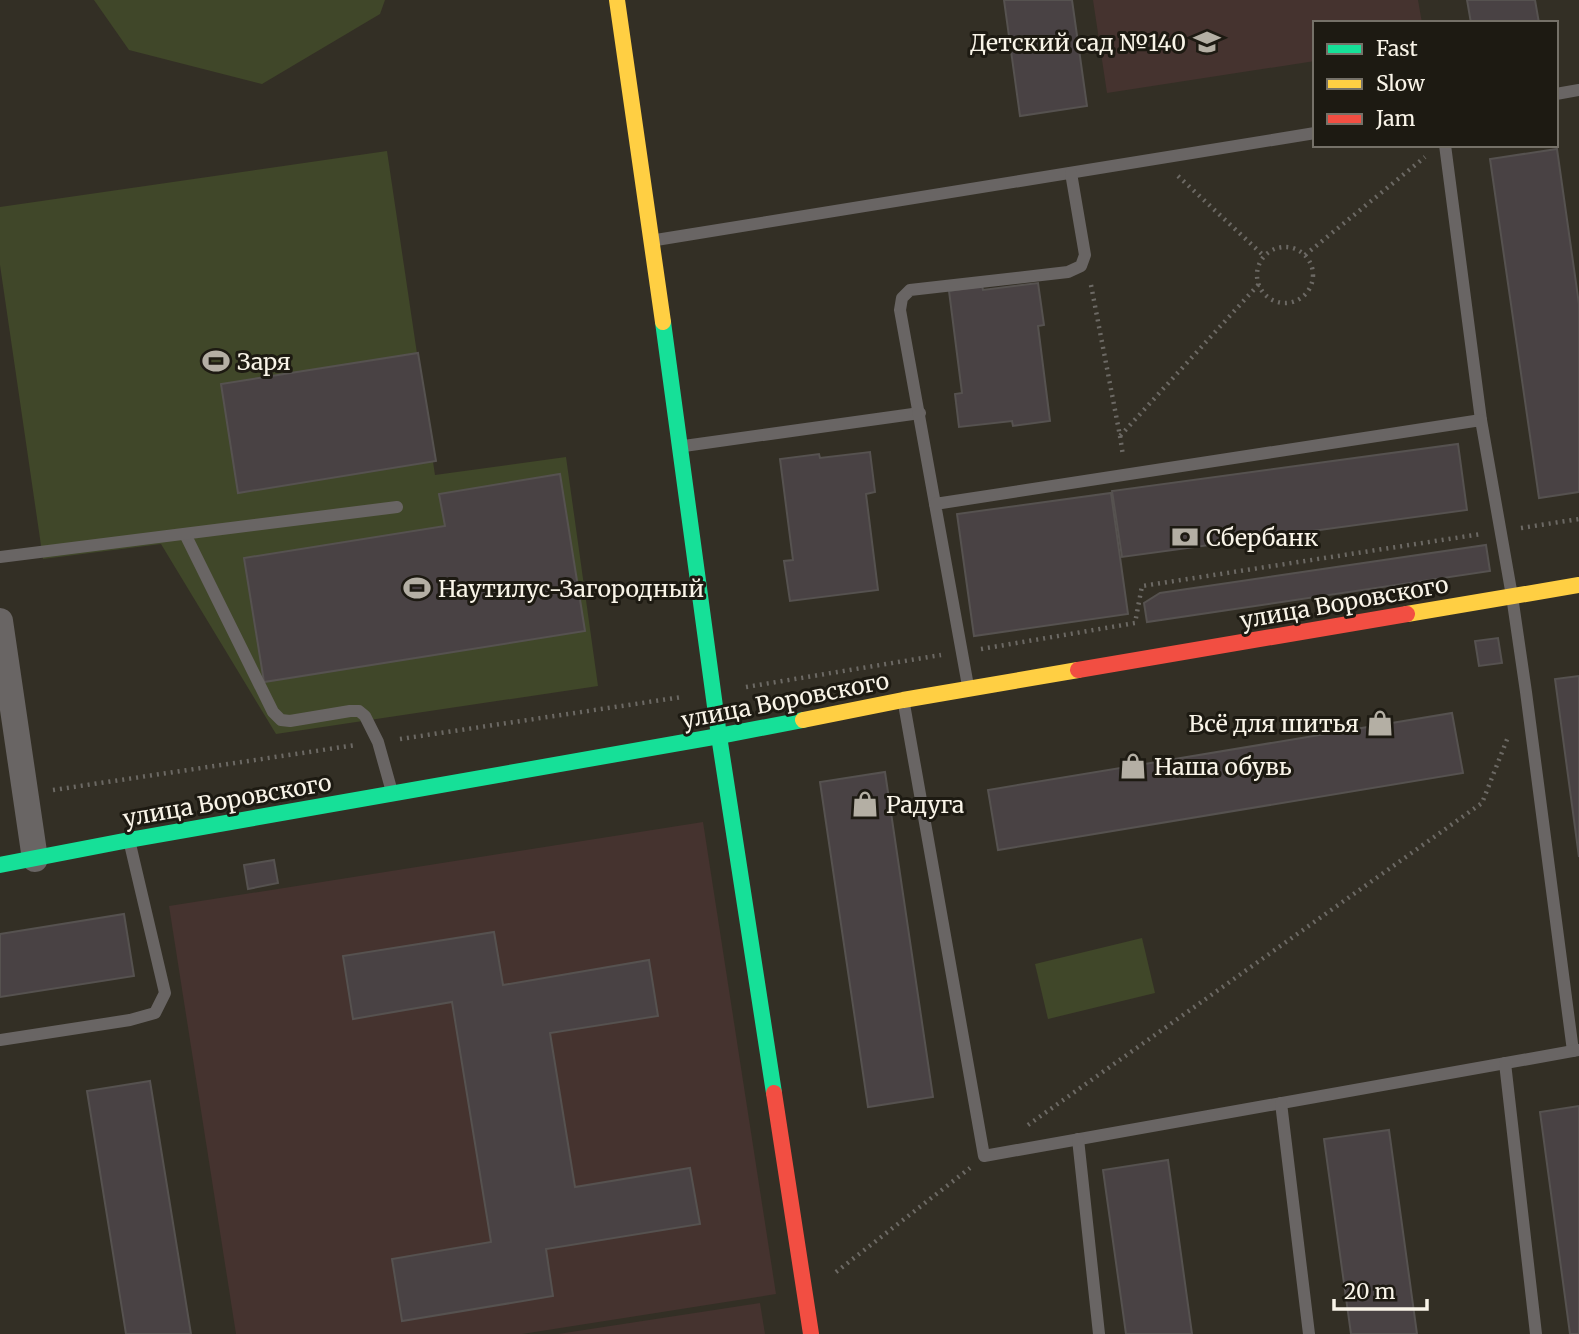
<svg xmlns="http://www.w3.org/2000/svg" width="1579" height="1334" font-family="Merriweather,serif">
<rect width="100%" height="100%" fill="#332f25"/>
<g fill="#45332f">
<path d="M1093,0H1418L1422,23H1315V61L1107,93Z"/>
<path d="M703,822L776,1294L522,1334H236L169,906Z"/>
<path d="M760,1303L765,1334H558Z"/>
</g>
<g fill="#404729">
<path d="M94,0H385L380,14L262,84L129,50Z"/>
<path d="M387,151L435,475L566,457L598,686L276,734L161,544L43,559L0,265V207Z"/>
<path d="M1142,938L1155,993L1048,1019L1035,964Z"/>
</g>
<g fill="#494244" stroke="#565250" stroke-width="2">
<path d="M1004,0H1072L1087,106L1020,116Z"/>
<path d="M1467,0H1535L1539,23H1471Z"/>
<path d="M1557,149L1579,304V492L1539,498L1490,159Z"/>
<path d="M1038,283L1044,325L1038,326L1050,421L1013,426L1012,421L959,427L955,394L962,393L949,291L982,286L983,290Z"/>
<path d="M418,353L436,461L238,493L221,384Z"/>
<path d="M1458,444L1467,510L1122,557L1112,491Z"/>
<path d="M870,452L875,492L866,494L878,590L790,601L784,561L793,560L780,459L819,454L820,458Z"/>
<path d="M560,474L585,631L264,682L244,558L445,526L439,494Z"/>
<path d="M1111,493L1128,614L974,636L957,514Z"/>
<path d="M1486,545L1490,571L1147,622L1144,603L1160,593Z"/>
<path d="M1498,638L1502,663L1479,666L1475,641Z"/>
<path d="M1579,676V857L1555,679Z"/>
<path d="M1452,713L1463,773L998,850L988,790Z"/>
<path d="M885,772L933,1097L868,1107L820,782Z"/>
<path d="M274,860L278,883L248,889L244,865Z"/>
<path d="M124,914L134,976L0,997V934Z"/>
<path d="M494,932L503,985L649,960L658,1016L550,1033L575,1187L690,1168L700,1224L546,1249L553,1296L402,1321L392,1259L491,1242L452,1002L353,1019L343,956Z"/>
<path d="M150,1081L191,1334H126L87,1091Z"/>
<path d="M1579,1106V1334H1570L1540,1112Z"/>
<path d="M1389,1130L1417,1334H1351L1324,1139Z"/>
<path d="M1168,1160L1192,1334H1126L1103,1170Z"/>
</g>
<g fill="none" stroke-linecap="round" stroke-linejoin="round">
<g stroke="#6c6964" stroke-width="4.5" stroke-dasharray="2 5" stroke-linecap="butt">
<path d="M1178,176L1264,256"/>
<circle cx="1285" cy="275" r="28"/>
<path d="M1305,255L1425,157"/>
<path d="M1091,285L1120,436L1259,284"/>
<path d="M1120,436L1123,456"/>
<path d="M1521,528L1579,519"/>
<path d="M981,649L1135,623L1142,586L1481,534"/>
<path d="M746,687L941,655"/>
<path d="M400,739L682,697"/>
<path d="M53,790L356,745"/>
<path d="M1028,1125L1482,803L1508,737"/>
<path d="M836,1272L970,1168"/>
</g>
<g stroke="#696564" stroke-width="12">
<path d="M1556,94L1579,90"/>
<path d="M1445,145L1481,420"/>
<path d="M656,240L1315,133"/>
<path d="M684,446L920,413"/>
<path d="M935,504L900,310L902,298L910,290L1068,272L1081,266L1085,255L1071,173"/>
<path d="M185,534L273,712L281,720L290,721L350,711H359L365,716L378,742L392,792"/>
<path d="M0,557L397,507"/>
<path d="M968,686L935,504L1481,420L1512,596L1526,692L1573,1051"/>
<path d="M904,704L984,1156L1579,1050"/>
<path d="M0,1040L130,1020L155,1013L165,993L130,844"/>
<path d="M1505,1063L1536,1334"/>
<path d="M1281,1103L1309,1334"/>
<path d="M1078,1139L1099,1334"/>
</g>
<path stroke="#696564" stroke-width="26" d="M0,621L35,859"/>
<g stroke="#16e098" stroke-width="16">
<path d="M663,322L719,736L774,1093"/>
<path d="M0,865L129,840L719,736L803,720"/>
</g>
<g stroke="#ffcf43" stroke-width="16">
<path d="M617,0L663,322"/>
<path d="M1407,614L1579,585"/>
<path d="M803,720L903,700L1078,670"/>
</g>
<g stroke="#f24e42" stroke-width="16">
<path d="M1078,670L1407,614"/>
<path d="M774,1093L811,1334"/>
</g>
</g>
<defs>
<g id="school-bare" transform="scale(2.1)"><path d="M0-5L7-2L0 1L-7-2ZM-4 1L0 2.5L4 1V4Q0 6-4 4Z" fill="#b4afa4" stroke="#1d1a12" stroke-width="2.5" paint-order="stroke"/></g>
<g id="stadium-bare" transform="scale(2.1)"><path d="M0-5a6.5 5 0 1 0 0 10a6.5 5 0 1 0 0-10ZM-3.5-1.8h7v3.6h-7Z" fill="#b4afa4" stroke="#1d1a12" stroke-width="2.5" paint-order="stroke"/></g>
<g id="bank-bare" transform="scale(2.1)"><path d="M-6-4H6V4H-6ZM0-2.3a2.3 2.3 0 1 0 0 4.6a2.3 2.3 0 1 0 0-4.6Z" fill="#b4afa4" stroke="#1d1a12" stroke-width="2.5" paint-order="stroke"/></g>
<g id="shop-bare" transform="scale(2.1)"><path d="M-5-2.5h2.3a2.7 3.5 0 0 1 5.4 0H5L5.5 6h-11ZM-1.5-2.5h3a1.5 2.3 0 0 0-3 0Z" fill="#b4afa4" stroke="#1d1a12" stroke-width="2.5" paint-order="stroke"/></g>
</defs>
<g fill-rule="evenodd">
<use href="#school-bare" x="1207" y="42"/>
<use href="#stadium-bare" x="216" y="361"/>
<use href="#bank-bare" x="1185" y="537"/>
<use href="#stadium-bare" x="417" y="588"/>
<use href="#shop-bare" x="1380" y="723"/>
<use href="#shop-bare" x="1133" y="766"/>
<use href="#shop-bare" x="865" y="804"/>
</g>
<g text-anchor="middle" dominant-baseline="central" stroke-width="6" stroke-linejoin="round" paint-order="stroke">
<g font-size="23" fill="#f9f4e8" stroke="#1d1a12" text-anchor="start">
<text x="1186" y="42" text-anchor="end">Детский сад №140</text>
<text x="237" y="361">Заря</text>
<text x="1206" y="537">Сбербанк</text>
<text x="438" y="588">Наутилус-Загородный</text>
<text x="1359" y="723" text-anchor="end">Всё для шитья</text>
<text x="1154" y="766">Наша обувь</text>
<text x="886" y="804">Радуга</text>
</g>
<g font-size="23" fill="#f9f4e8" stroke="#1d1a12">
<text transform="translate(1344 602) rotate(-10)">улица Воровского</text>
<text transform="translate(785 700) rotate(-11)">улица Воровского</text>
<text transform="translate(227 800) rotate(-10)">улица Воровского</text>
</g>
</g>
<rect x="1313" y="21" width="245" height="126" fill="#1d1a12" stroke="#757168" stroke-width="2"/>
<rect x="1327" y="44" width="35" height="10" fill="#16e098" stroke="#757168" stroke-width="2"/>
<text x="1376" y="56" font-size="21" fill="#f9f4e8">Fast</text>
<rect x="1327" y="79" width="35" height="10" fill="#ffcf43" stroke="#757168" stroke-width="2"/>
<text x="1376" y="91" font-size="21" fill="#f9f4e8">Slow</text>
<rect x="1327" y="114" width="35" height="10" fill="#f24e42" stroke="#757168" stroke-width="2"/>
<text x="1376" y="126" font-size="21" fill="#f9f4e8">Jam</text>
<path d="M1334 1299v10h93v-10" fill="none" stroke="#f9f4e8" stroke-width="3.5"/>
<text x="1344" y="1299" font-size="21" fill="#f9f4e8" stroke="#1d1a12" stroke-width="5" paint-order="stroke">20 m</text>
</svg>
